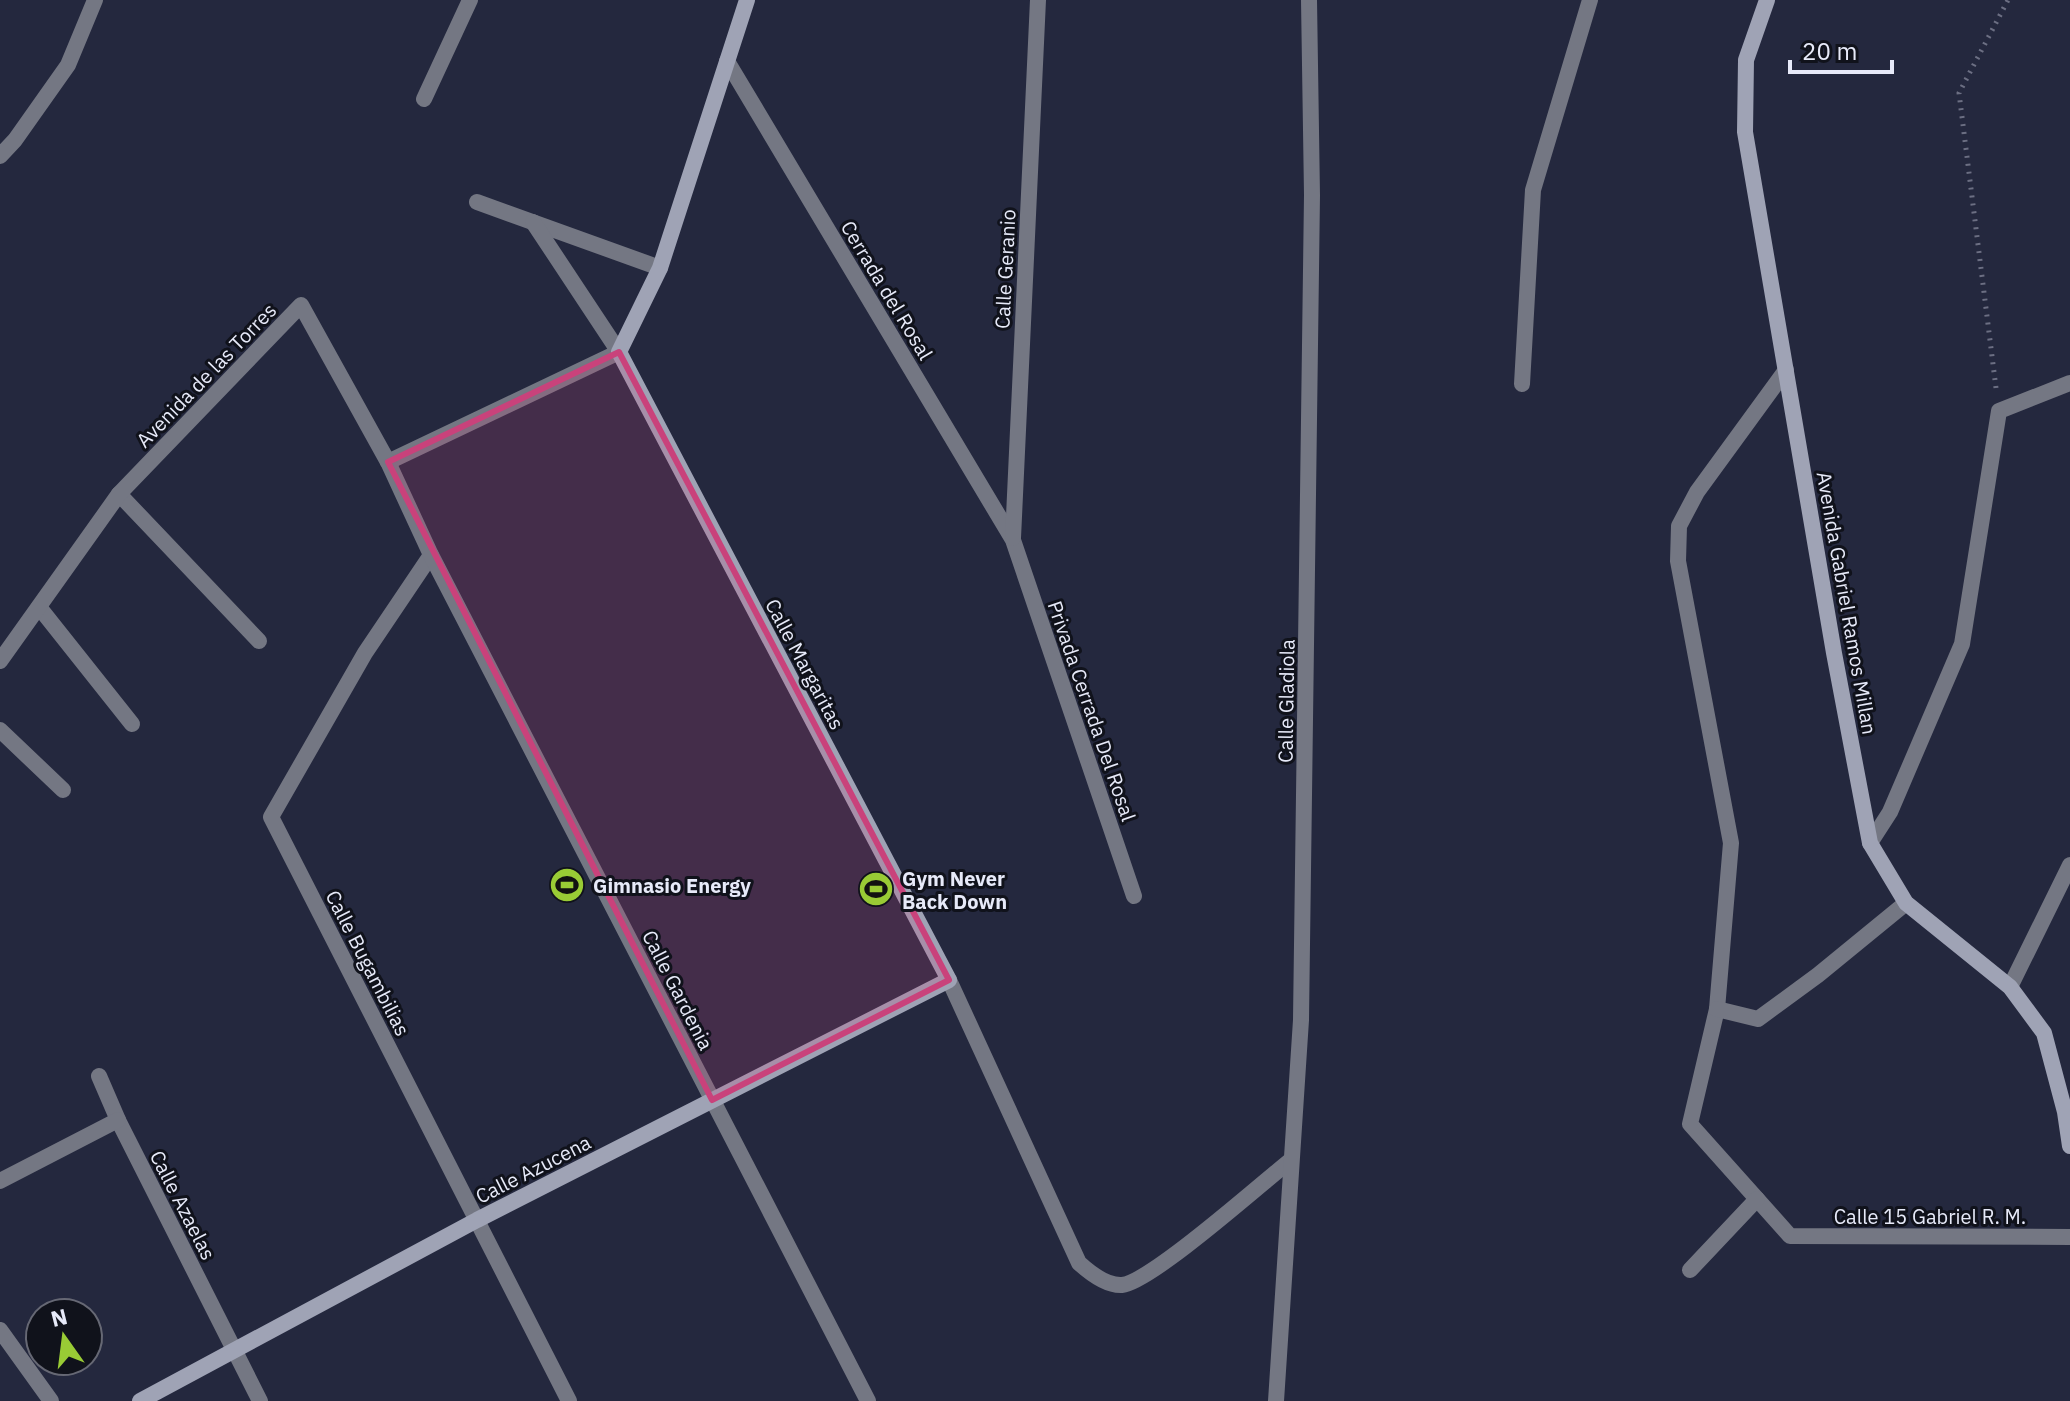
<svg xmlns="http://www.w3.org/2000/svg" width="2070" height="1401" font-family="'IBM Plex Sans',sans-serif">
<rect width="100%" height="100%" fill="#24283e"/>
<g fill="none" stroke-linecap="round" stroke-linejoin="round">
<path stroke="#6c6f83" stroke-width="5" stroke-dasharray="2 6" stroke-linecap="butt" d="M1996,388L1959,93L2008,0"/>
<g stroke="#747783" stroke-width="16">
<path d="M727,61L1013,540L1134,896"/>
<path d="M424,99L470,0"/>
<path d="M0,156L15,140L68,65L95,0"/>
<path d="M477,202L660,268"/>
<path d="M1786,370L1697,492L1679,526L1678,561L1731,843L1717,1009L1690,1124L1790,1236L2070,1237"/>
<path d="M1522,384L1533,190L1590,0"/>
<path d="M388,462L619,352L533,222"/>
<path d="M119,494L259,641"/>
<path d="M1013,538L1038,0"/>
<path d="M431,555L365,653L271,817L569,1401"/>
<path d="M39,607L132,724"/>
<path d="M0,661L119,494L301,305L388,462L431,555L868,1401"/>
<path d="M0,730L63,790"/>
<path d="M1870,843L1890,812L1962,644L1999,411L2070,383"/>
<path d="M949,980L1079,1263C1090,1273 1106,1286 1122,1285C1151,1282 1262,1183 1291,1160"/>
<path d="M2010,987L2070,865"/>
<path d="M1717,1009L1758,1019L1818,975L1906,903"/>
<path d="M99,1076L118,1120L260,1401"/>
<path d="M0,1181L118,1120"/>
<path d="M1690,1270L1757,1199"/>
<path d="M0,1330L51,1401"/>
<path d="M1276,1401L1301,1020L1312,195L1309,0"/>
</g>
<g stroke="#9fa3b5" stroke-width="16">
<path d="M1767,0L1746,60L1745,132L1834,653L1870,843L1906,903L2010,987L2044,1033L2065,1112L2070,1146"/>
<path d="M140,1401L477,1220L949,980L619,352L660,268L747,0"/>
</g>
</g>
<path fill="#c9427b" fill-opacity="0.2" stroke="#c9427b" stroke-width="6" stroke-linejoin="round" d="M619,352L949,980L712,1100L388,462Z"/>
<defs>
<g id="stadium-disc" transform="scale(1.8)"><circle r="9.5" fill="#99cb35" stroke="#10121b"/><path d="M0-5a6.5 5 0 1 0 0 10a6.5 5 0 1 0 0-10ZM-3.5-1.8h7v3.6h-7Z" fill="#111"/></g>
</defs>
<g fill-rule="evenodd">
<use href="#stadium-disc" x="567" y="885"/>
<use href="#stadium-disc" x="876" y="889"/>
</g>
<g text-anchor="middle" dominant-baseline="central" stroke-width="6" stroke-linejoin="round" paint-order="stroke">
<g font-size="20" fill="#e7eaf9" stroke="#10121b">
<text transform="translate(1005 269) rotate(-87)">Calle Geranio</text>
<text transform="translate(887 290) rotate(59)">Cerrada del Rosal</text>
<text transform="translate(206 375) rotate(-46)">Avenida de las Torres</text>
<text transform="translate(1847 603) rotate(80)">Avenida Gabriel Ramos Millan</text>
<text transform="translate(805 664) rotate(62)">Calle Margaritas</text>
<text transform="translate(1286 701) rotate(-89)">Calle Gladiola</text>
<text transform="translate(1092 711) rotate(71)">Privada Cerrada Del Rosal</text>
<text transform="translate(368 963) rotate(63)">Calle Bugambilias</text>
<text transform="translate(678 990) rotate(63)">Calle Gardenia</text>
<text transform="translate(533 1169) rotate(-27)">Calle Azucena</text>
<text transform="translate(183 1205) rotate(63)">Calle Azaelas</text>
<text x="1930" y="1216">Calle 15 Gabriel R. M.</text>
</g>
<g font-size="20" font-weight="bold" fill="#e7eaf9" stroke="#10121b" text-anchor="start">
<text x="902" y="878">Gym Never<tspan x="902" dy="23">Back Down</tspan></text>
<text x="593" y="885">Gimnasio Energy</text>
</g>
</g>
<g transform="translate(64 1337) rotate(346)"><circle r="38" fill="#10121b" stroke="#666874" stroke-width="2"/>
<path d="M0-6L14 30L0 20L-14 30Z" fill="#99cb35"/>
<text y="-12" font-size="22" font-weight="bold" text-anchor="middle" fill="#e7eaf9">N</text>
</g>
<path d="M1790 60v12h102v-12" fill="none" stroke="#e7eaf9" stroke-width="4"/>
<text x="1802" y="60" font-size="24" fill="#e7eaf9" stroke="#10121b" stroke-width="6" paint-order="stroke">20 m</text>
</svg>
